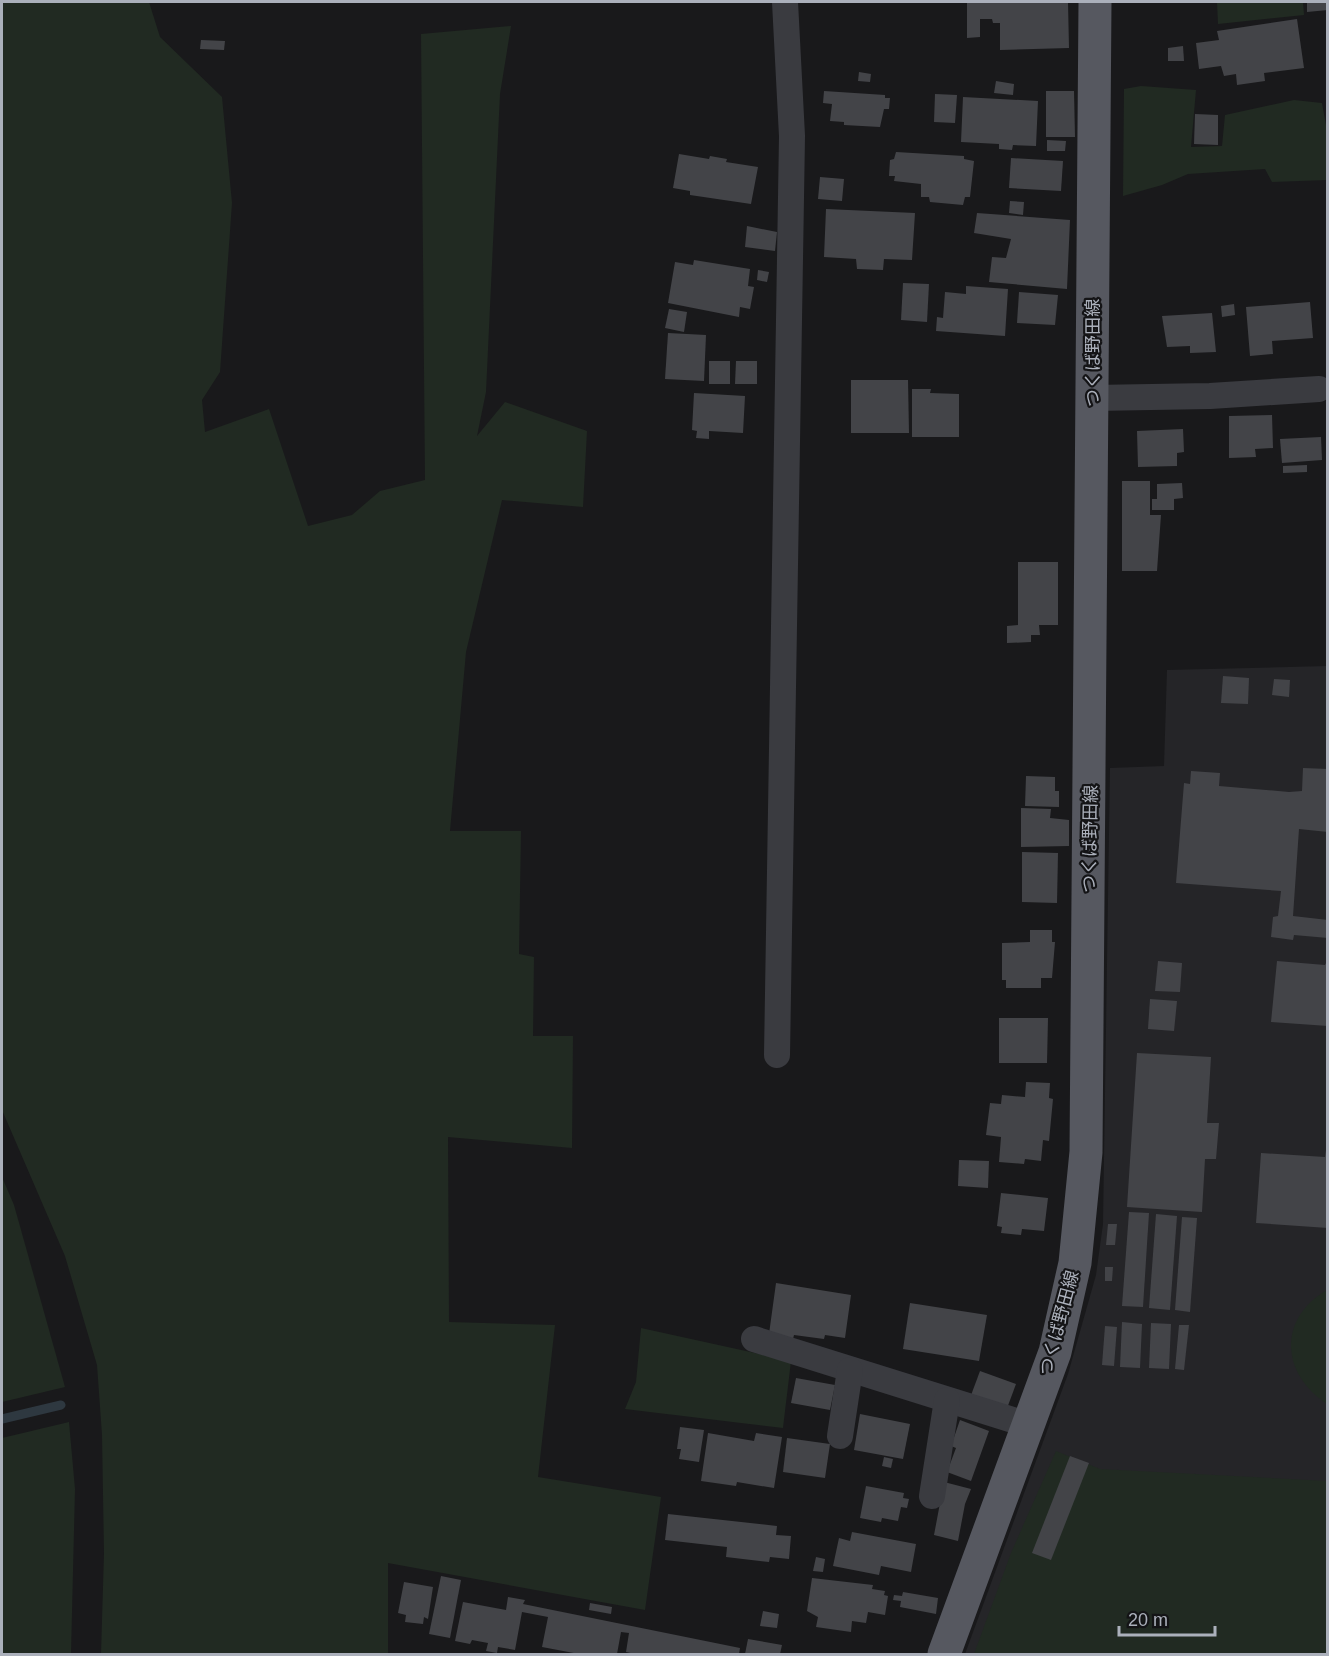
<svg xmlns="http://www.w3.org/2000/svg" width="1329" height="1656" font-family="Helvetica,'Noto Sans JP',sans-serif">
<rect width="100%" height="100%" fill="#19191b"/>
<path fill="#252528" d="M1327,666V1654H965L1068,1374L1096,1275L1103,1224L1110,768L1164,766L1167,670Z"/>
<g fill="#212a22">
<path d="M2,2H149L160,37L222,97L232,203L220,372L202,400L205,432L269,409L308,526L352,515L380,491L425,480L421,34L511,26L500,94L486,392L477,436L505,402L587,431L583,507L502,500L466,652L450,831H521L519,954L534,957L533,1036H573L572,1148L448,1137L449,1322L555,1325L538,1477L661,1497L645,1610L388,1563V1654H101L104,1553L102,1435L97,1365L65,1256L2,1110Z"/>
<path d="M1217,2H1303L1304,15L1218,24Z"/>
<path d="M1141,86L1196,90L1191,147L1222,146L1225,115L1294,100L1322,103L1327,131V180L1272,182L1265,169L1188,174L1162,185L1123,196L1124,89Z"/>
<path d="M2,1177L14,1205L65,1387L2,1402Z"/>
<path d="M1327,1290H1328L1327,1404C1281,1374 1277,1319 1327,1290Z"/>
<path d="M641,1328L791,1361L783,1428L625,1409L636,1382Z"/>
<path d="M69,1422L75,1489L71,1654H2V1438Z"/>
<path d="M1056,1451L1100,1469L1327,1481V1654H974L1011,1553Z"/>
</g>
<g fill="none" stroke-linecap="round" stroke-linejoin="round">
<path stroke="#2e3840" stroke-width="9" d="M2,1419L61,1405"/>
</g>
<g fill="#434448">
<path d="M967,2H1068L1069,48L1000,50V23H993L992,19H980V37L967,38Z"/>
<path d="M1307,2H1328V10L1307,12Z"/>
<path d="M1297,19L1304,68L1264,73L1265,81L1237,85L1236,74L1224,76L1221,66L1199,69L1196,43L1219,40L1217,31Z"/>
<path d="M201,40L225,41L224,50L200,49Z"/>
<path d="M1183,46L1184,61H1168V48Z"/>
<path d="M859,72L871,74L870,82L858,81Z"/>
<path d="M996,81L1014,84L1013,95L994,93Z"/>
<path d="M824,91L885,95V98H890L889,109H884L880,127L844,125V122L830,121L832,104L823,103Z"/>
<path d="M1046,91H1074L1075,137H1046Z"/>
<path d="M935,94L957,95L955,123L934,122Z"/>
<path d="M963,97L1038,101L1036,146L1013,145L1012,150L999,149V144L961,142Z"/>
<path d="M1195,114L1218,115V145L1194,144Z"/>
<path d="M1047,140L1066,141L1065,151H1047Z"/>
<path d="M896,152L964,156V159L974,161L970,197H965L963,205L930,202L929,197H921V184L894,181L895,176H889L890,160L894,159Z"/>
<path d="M679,154L709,159L710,156L727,159L726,162L758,167L751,204L690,195V191L673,188Z"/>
<path d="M1011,158L1063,161L1061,191L1009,188Z"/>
<path d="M820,177L844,179L842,201L818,199Z"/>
<path d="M1010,201L1024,202L1023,215L1009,213Z"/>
<path d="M826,209L915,213L912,260L884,259L883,270L857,269L856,259L824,257Z"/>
<path d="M977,213L1070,220L1067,289L989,282L992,257L1006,258L1011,239L974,233Z"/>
<path d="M747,226L777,232L775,251L745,247Z"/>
<path d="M694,260L750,269L748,286L754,287L750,309L740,307L739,317L668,303L675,262L693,265Z"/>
<path d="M758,270L769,272L767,282L757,280Z"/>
<path d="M903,283L929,284L927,322L901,320Z"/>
<path d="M966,286L1008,289L1005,336L936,331L937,317L943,318L945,292L966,294Z"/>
<path d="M1019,292L1058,295L1055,325L1017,323Z"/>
<path d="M1310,302L1313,338L1272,341L1273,354L1250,356L1246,307Z"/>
<path d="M1234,304L1235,315L1222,317L1221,306Z"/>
<path d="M669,309L687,312L684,332L665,328Z"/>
<path d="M1212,313L1216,352L1190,353V346L1167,347L1162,316Z"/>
<path d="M668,333L706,335L704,381L665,379Z"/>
<rect x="709" y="361" width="21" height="23"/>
<path d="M736,361H757V384H735Z"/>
<path d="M851,380H908L909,433H851Z"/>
<path d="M912,389H931L930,393L959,394V437H912Z"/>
<path d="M694,393L745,396L743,433L709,431V439L696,438L697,431L692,430Z"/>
<path d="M1272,415L1273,448L1255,449L1256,457L1229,458V416Z"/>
<path d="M1183,429L1184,452L1177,453V466L1138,467L1137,431Z"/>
<path d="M1321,437L1322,460L1282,463L1280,439Z"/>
<path d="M1307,465V472L1283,473V466Z"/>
<path d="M1122,481H1150V515H1161L1157,571H1122Z"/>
<path d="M1182,483L1183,498L1174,499V510H1152V499H1157V484Z"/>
<path d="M1018,562H1058V625H1039L1040,635H1031V642L1007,643V626L1018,625Z"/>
<path d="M1223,676L1249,678L1248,704L1221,703Z"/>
<path d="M1274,679L1290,680L1289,697L1272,695Z"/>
<path d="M1303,768L1328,769V832L1299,829L1293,916L1328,920V938L1294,935L1293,940L1271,937L1273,917L1278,916L1281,891L1176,883L1184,783L1190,784L1191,771L1220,773L1219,786L1289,792L1302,791Z"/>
<path d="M1026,776L1055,777V791H1059V807L1025,806Z"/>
<path d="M1021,808L1051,809L1050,818L1069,820V846L1021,847Z"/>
<path d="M1022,852L1058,853L1057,903L1022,902Z"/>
<path d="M1030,930H1052V942H1055L1052,978H1041V988H1006V980H1002V943L1030,942Z"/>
<path d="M1328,959V1026L1271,1022L1277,961L1325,965Z"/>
<path d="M1158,961L1182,963L1180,992L1155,991Z"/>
<path d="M1150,999L1177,1001L1174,1031L1148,1029Z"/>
<path d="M999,1018H1048L1047,1063H999Z"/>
<path d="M1137,1053L1211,1057L1207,1123H1219L1216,1159H1205L1202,1212L1127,1207Z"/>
<path d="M1026,1082L1050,1083L1049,1098L1053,1099L1049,1141L1043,1140L1041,1161L1025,1159L1024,1164L999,1162L1001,1137L986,1135L990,1103L1001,1104L1002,1095L1025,1097Z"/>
<path d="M1326,1150L1328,1228L1256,1223L1261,1153L1325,1157Z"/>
<path d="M959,1160L989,1161L988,1188L958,1186Z"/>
<path d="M1001,1193L1048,1198L1044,1231L1022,1229L1021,1235L1001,1233L1002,1227L997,1226Z"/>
<path d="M1129,1212L1149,1213L1143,1307L1122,1306Z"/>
<path d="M1156,1214L1177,1216L1170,1310L1149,1308Z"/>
<path d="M1182,1217L1197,1218L1190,1312L1175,1310Z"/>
<path d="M1108,1224H1117L1115,1245H1106Z"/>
<path d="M1105,1267H1113L1112,1281H1105Z"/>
<path d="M776,1283L851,1295L845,1338L825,1335L824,1339L794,1335L793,1339L769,1334Z"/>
<path d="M910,1303L987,1315L979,1361L903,1349Z"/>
<path d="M1122,1322L1142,1324L1140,1368L1120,1367Z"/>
<path d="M1151,1323L1171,1324L1169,1369L1149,1368Z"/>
<path d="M1179,1325H1189L1184,1370L1175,1369Z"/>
<path d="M1105,1326L1117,1327L1114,1366L1102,1365Z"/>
<path d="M980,1371L1016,1384L1006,1411L970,1398Z"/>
<path d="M796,1378L835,1385L830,1410L791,1403Z"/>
<path d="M860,1414L910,1424L903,1459L854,1450Z"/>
<path d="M960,1420L989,1431L971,1481L947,1472L956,1448L951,1446Z"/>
<path d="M680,1427L704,1430L699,1462L679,1459L681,1449H677Z"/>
<path d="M708,1433L754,1441L756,1433L782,1437L774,1488L737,1482L736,1486L701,1481Z"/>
<path d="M787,1438L830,1444L825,1478L783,1472Z"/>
<path d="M1070,1456L1089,1463L1051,1560L1032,1553Z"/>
<path d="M884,1457L893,1459L891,1468L882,1466Z"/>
<path d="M944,1482L971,1489L965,1504L958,1541L934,1535Z"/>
<path d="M866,1486L904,1493L903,1498L909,1499L907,1508L901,1507L898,1521L882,1518L881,1522L860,1518Z"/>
<path d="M668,1514L777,1526L776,1535L791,1536L789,1559L770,1557L769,1562L726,1557L727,1547L665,1540Z"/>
<path d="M852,1532L916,1544L911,1572L881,1566L879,1575L833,1566L839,1538L850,1541Z"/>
<path d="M816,1557L825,1559L823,1572L813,1571Z"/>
<path d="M441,1576L461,1580L450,1638L429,1634Z"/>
<path d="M812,1578L873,1585L872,1589L885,1591L884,1595L888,1596L885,1615L868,1612L866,1623L852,1621L851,1632L816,1627L818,1617L807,1611Z"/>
<path d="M404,1582L433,1587L428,1619L424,1617L423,1624L405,1622L406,1615L398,1613Z"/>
<path d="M903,1592L938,1598L936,1614L900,1607L901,1601L893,1600L894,1595L902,1596Z"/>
<path d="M508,1597L525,1600L523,1604L740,1648L739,1654H635L626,1652L629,1633L621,1632L617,1654H579L542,1647L548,1617L522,1612L515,1650L498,1647L497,1653L486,1651L488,1643L472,1640L470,1644L455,1641L463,1602L506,1610Z"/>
<path d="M590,1603L612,1607L611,1614L589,1610Z"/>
<path d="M763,1611L779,1614L777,1628L760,1626Z"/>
<path d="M748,1639L782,1645L780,1654H745Z"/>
</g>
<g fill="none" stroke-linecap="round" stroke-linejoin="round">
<g stroke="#3a3b40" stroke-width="26">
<path d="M1093,398L1210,396L1319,389"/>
<path d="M777,1055L792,136L785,2"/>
<path d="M754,1339L1029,1425"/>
<path d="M840,1436L850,1370"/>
<path d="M932,1496L947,1400"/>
</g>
<path stroke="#565860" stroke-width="33" d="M944,1654L1055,1352L1075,1263L1086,1152L1095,2"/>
</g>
<g text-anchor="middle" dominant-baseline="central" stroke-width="4.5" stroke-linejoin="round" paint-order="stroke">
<g font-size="18" fill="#abb0bb" stroke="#141416">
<text transform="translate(1093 353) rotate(-90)">つくば野田線</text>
<text transform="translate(1090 839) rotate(-89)">つくば野田線</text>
<text transform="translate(1059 1323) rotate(-75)">つくば野田線</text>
</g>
</g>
<rect width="1329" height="1656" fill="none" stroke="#abb0bb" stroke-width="6"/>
<path d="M1119 1626v9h96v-9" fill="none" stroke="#abb0bb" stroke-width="3"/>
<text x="1128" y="1626" font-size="18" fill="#abb0bb" stroke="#141416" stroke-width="4.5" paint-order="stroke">20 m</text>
</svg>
